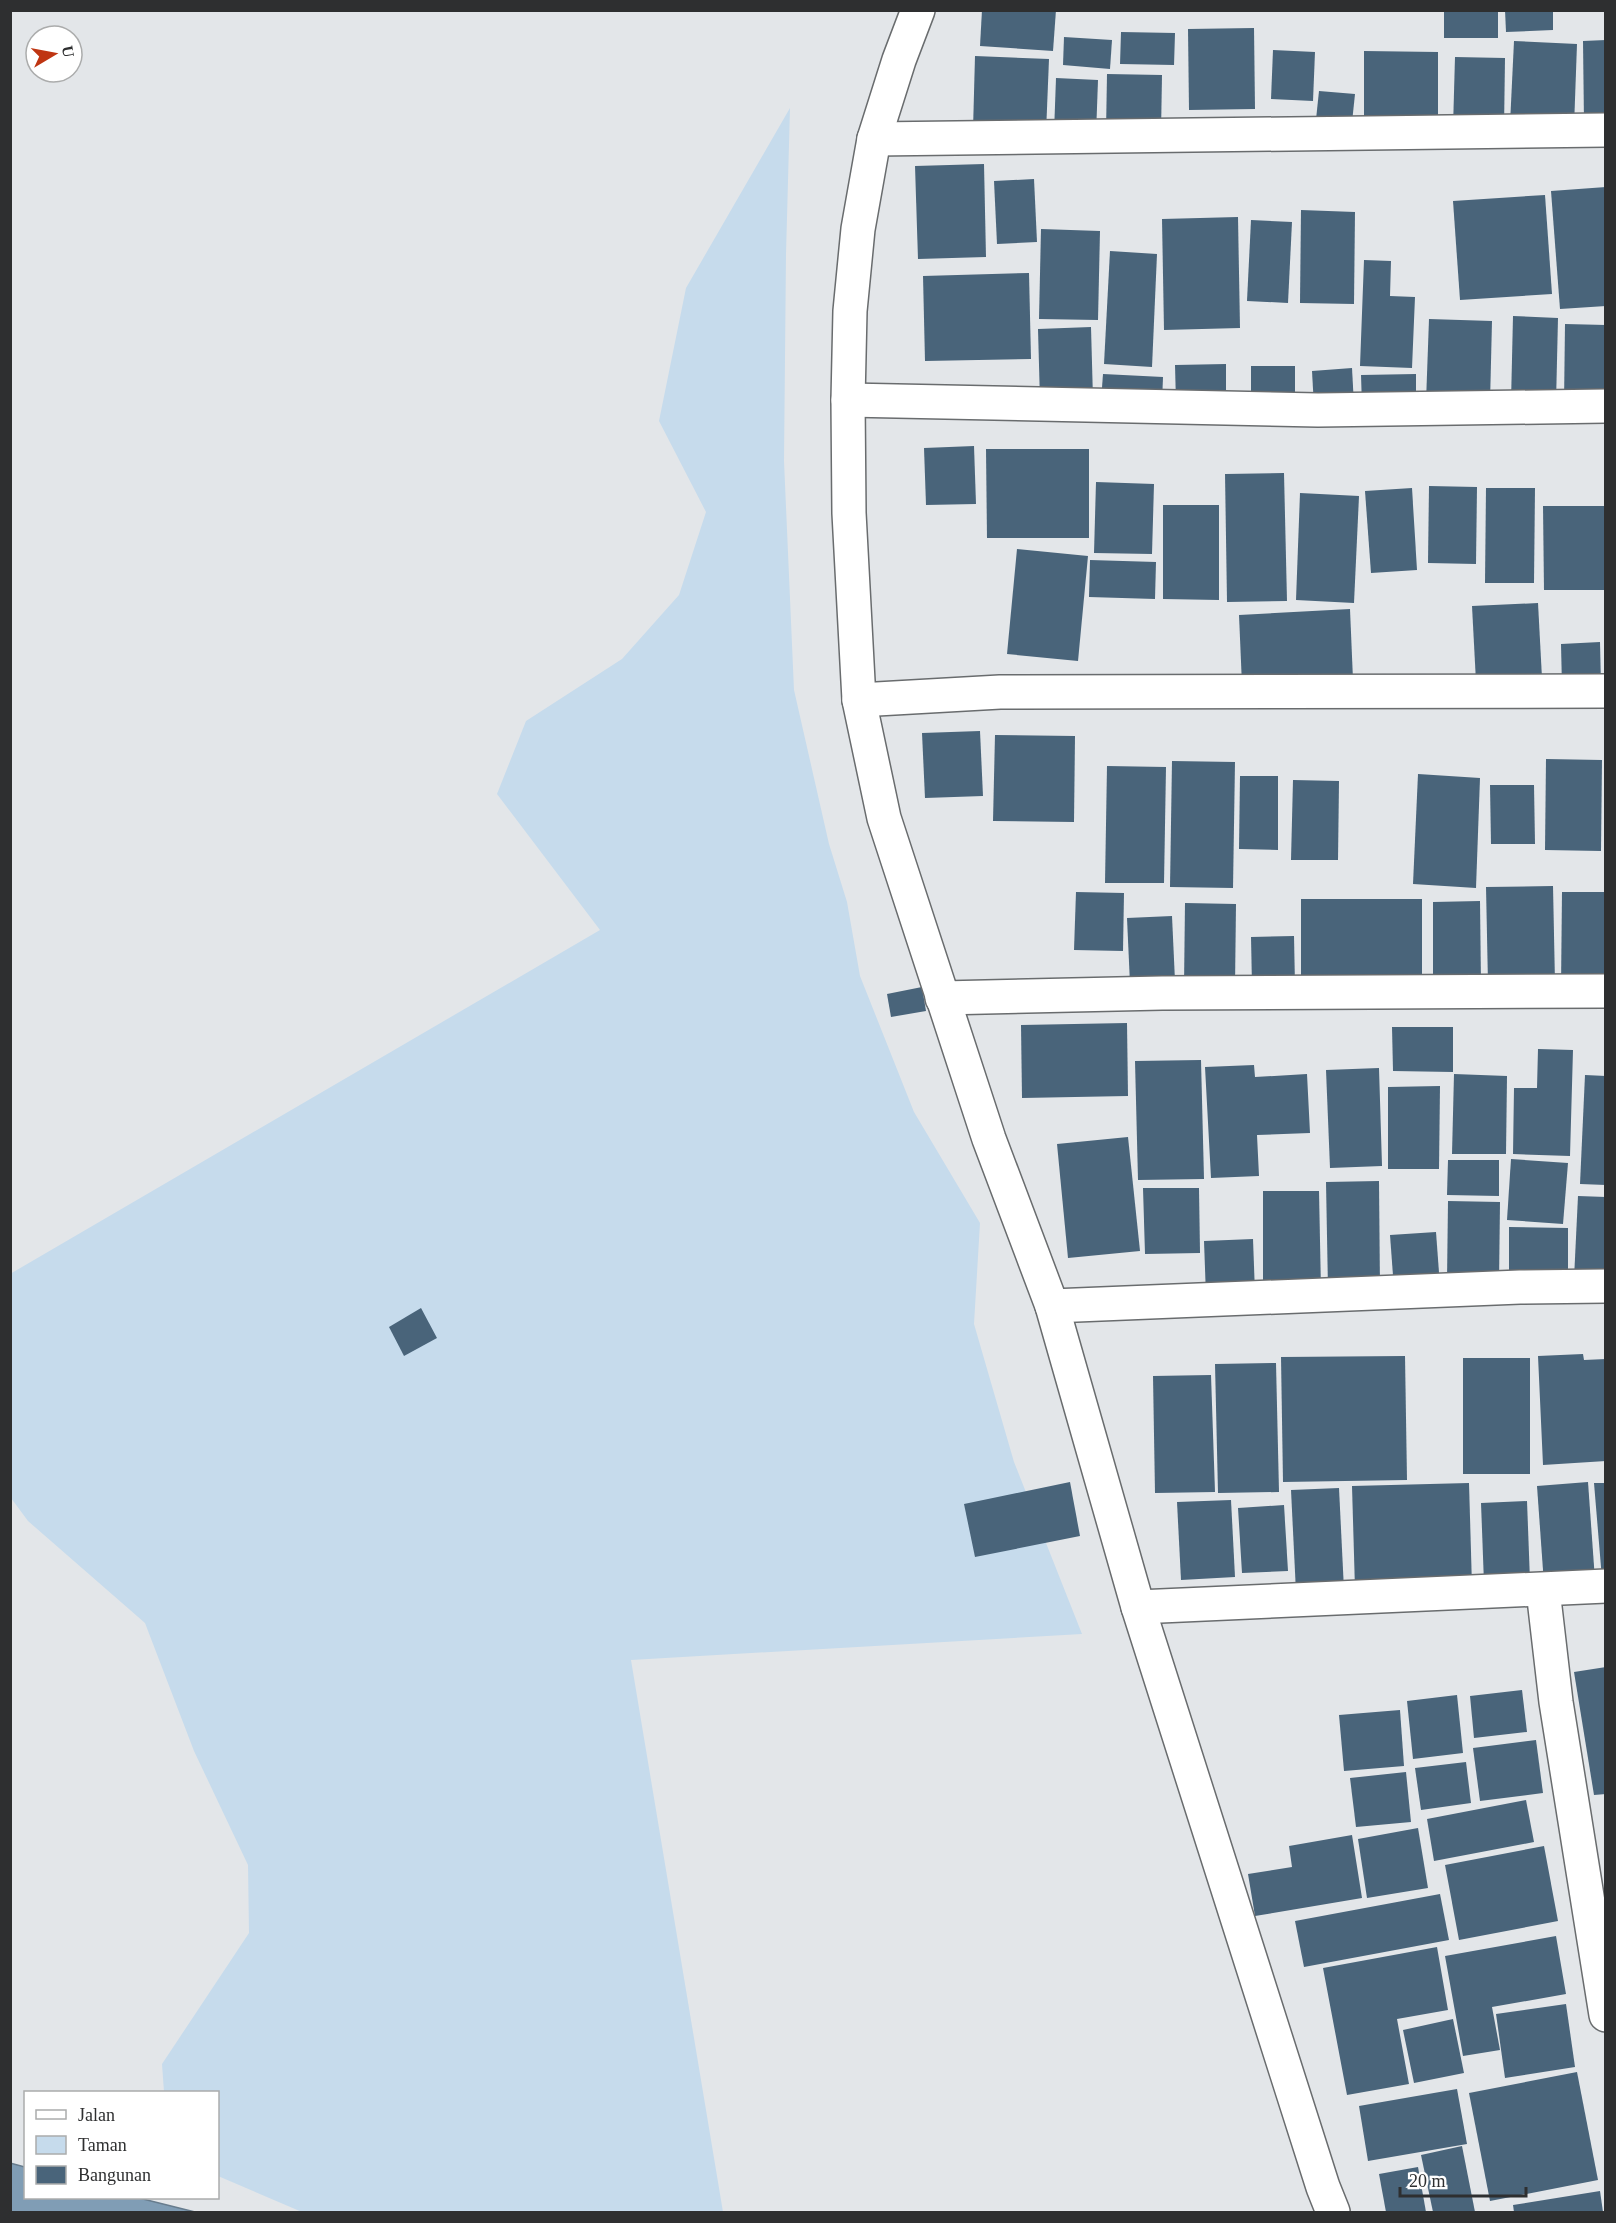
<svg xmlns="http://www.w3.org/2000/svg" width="1616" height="2223" font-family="Georgia,serif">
<rect width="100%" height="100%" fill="#e3e6e9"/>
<path fill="#c6dbec" d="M790,108L786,254L784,461L794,690L829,844L847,902L860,976L914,1112L980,1223L974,1324L1014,1462L1082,1634L631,1660L723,2212H302L218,2176V2092H164L162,2064L249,1933L248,1865L194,1751L145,1623L28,1521L11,1498L10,1274L600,930L497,794L526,721L622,659L679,595L706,512L659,421L686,288Z"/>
<path fill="#809db5" stroke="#677c8d" stroke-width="1.5" d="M10,2163L25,2167L26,2198H139L195,2212H11Z"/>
<g fill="#49647a">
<path d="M982,10H1056L1053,51L980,46Z"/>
<rect x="1444" y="10" width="54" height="28"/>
<path d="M1505,10H1553V30L1506,32Z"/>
<path d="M1254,28L1255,109L1189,110L1188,29Z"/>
<path d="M1121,32L1175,33L1174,65L1120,64Z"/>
<path d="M1064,37L1112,40L1110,69L1063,65Z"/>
<path d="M1606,40V123H1584L1583,41Z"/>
<path d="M1514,41L1577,44L1574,127L1510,124Z"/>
<path d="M1273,50L1315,52L1313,101L1271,99Z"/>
<path d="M1364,51L1438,52V126L1364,124Z"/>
<path d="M975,56L1049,59L1046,133L973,130Z"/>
<path d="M1455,57L1505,58L1504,129L1453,128Z"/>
<path d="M1107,74L1162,75L1161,133L1106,132Z"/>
<path d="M1056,78L1098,80L1096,135L1054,133Z"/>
<path d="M1319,91L1355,94L1351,132L1315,129Z"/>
<path d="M984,164L986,257L918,259L915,166Z"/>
<path d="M1034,179L1037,242L997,244L994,181Z"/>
<path d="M1606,187V306L1560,309L1551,191Z"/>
<path d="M1545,195L1552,294L1460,300L1453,201Z"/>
<path d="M1301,210L1355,212L1354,304L1300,303Z"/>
<path d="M1238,217L1240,328L1164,330L1162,219Z"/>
<path d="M1251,220L1292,222L1288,303L1247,301Z"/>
<path d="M1041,229L1100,231L1098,320L1039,319Z"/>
<path d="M1110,251L1157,254L1152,367L1104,364Z"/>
<path d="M1364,260L1391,261L1390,296L1415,297L1412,368L1360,366Z"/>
<path d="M1029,273L1031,359L925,361L923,276Z"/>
<path d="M1513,316L1558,318L1556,403L1511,402Z"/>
<path d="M1429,319L1492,321L1490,403L1426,402Z"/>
<path d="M1565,324L1606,325V405L1564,404Z"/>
<path d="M1091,327L1093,399L1040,401L1038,329Z"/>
<path d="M1226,364V401L1176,403L1175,365Z"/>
<path d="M1251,366H1295V405L1251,404Z"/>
<path d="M1352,368L1354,405L1314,407L1312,371Z"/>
<path d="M1103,374L1163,377L1162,403L1101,401Z"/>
<path d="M1416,374V406L1362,407L1361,375Z"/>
<path d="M974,446L976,504L926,505L924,448Z"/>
<path d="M986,449H1089V538H987Z"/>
<path d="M1284,473L1287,601L1227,602L1225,474Z"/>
<path d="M1096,482L1154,484L1152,554L1094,553Z"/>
<path d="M1429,486L1477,487L1476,564L1428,563Z"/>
<path d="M1412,488L1417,570L1371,573L1365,491Z"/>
<path d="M1486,488H1535L1534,583H1485Z"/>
<path d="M1300,493L1359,496L1354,603L1296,600Z"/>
<path d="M1163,505H1219V600L1163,599Z"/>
<path d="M1543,506H1606V590H1544Z"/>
<path d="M1017,549L1088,556L1078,661L1007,654Z"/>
<path d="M1090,560L1156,562L1155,599L1089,597Z"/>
<path d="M1538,603L1542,678L1476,682L1472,606Z"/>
<path d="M1350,609L1353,680L1242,685L1239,615Z"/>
<path d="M1600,642L1601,686L1562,687L1561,644Z"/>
<path d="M980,731L983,796L925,798L922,733Z"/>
<path d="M995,735L1075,736L1074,822L993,821Z"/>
<path d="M1546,759L1602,760L1601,851L1545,850Z"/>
<path d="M1172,761L1235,762L1233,888L1170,887Z"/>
<path d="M1107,766L1166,767L1164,883H1105Z"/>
<path d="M1418,774L1480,778L1476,888L1413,884Z"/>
<path d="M1240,776H1278V850L1239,849Z"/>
<path d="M1293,780L1339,781L1338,860H1291Z"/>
<path d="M1490,785H1534L1535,844H1491Z"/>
<path d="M1553,886L1555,983L1488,984L1486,887Z"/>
<path d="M1076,892L1124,893L1123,951L1074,950Z"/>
<path d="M1562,892H1605L1604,989L1561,987Z"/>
<rect x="1301" y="899" width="121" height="89"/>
<path d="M1480,901L1481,985L1433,986V902Z"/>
<path d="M1185,903L1236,904L1235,986H1184Z"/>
<path d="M1172,916L1175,981L1130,984L1127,918Z"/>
<path d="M1294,936L1295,986H1252L1251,937Z"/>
<path d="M922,987L926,1011L891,1017L887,994Z"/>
<path d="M1127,1023L1128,1096L1022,1098L1021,1025Z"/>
<path d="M1392,1027H1453V1072L1393,1071Z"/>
<path d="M1538,1049L1573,1050L1570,1156L1513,1154L1514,1088H1537Z"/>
<path d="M1201,1060L1204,1179L1138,1180L1135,1061Z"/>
<path d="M1254,1065L1255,1077L1307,1074L1310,1133L1257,1135L1259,1176L1211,1178L1205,1067Z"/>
<path d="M1379,1068L1382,1166L1330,1168L1326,1070Z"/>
<path d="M1454,1074L1507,1076L1506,1154H1452Z"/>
<path d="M1585,1075L1606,1076V1185L1580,1184Z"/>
<path d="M1440,1086L1439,1169H1388V1087Z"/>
<path d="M1128,1137L1140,1251L1068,1258L1057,1144Z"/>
<path d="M1511,1159L1568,1163L1563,1224L1507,1220Z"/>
<path d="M1448,1160H1499V1196L1447,1195Z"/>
<path d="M1379,1181L1380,1289H1328L1326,1182Z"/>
<path d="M1143,1188H1199L1200,1253L1145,1254Z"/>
<path d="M1263,1191H1319L1321,1290L1263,1291Z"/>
<path d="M1578,1196L1606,1197V1280L1574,1279Z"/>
<path d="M1448,1201L1500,1202L1499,1283L1447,1282Z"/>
<path d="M1509,1227L1568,1228V1280L1509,1279Z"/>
<path d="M1436,1232L1440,1286L1394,1289L1390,1235Z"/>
<path d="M1253,1239L1255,1293L1206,1296L1204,1241Z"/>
<path d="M421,1308L437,1338L404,1356L389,1327Z"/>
<path d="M1583,1354L1584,1360L1606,1359V1461L1543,1465L1538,1356Z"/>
<path d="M1405,1356L1407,1480L1283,1482L1281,1357Z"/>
<rect x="1463" y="1358" width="67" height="116"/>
<path d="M1276,1363L1279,1492L1218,1493L1215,1364Z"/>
<path d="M1211,1375L1215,1492L1155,1493L1153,1376Z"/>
<path d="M1070,1482L1080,1536L975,1557L964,1504Z"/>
<path d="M1588,1482L1595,1580L1544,1584L1537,1486Z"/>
<path d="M1469,1483L1472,1586L1355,1589L1352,1486Z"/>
<path d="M1594,1483H1606V1579H1602Z"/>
<path d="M1339,1488L1344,1590L1296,1592L1291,1490Z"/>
<path d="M1231,1500L1235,1577L1181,1580L1177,1502Z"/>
<path d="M1527,1501L1530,1581L1484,1583L1481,1503Z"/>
<path d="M1284,1505L1288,1571L1242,1573L1238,1508Z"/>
<path d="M1606,1667V1794L1594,1795L1574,1672Z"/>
<path d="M1522,1690L1527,1732L1474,1738L1470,1696Z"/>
<path d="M1457,1695L1463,1753L1413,1759L1407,1701Z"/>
<path d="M1400,1710L1404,1766L1344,1771L1339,1715Z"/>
<path d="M1536,1740L1543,1793L1480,1801L1473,1748Z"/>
<path d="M1466,1762L1471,1803L1421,1810L1415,1768Z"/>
<path d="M1406,1772L1411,1822L1356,1827L1350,1778Z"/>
<path d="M1526,1800L1534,1842L1434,1861L1427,1819Z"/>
<path d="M1418,1828L1428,1888L1367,1898L1358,1839Z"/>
<path d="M1352,1835L1362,1898L1255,1916L1248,1874L1292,1867L1289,1846Z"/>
<path d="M1544,1846L1558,1921L1459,1940L1445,1865Z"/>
<path d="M1440,1894L1449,1940L1304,1967L1295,1921Z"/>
<path d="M1556,1936L1566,1994L1492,2007L1500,2050L1463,2056L1445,1956Z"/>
<path d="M1437,1947L1448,2010L1397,2019L1409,2084L1347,2095L1323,1968Z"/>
<path d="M1566,2004L1575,2067L1505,2078L1496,2014Z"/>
<path d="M1453,2019L1464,2073L1414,2083L1403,2030Z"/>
<path d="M1577,2072L1598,2180L1490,2201L1469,2093Z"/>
<path d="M1457,2089L1467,2144L1368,2161L1359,2106Z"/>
<path d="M1462,2146L1475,2212H1433L1421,2155Z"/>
<path d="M1418,2167L1426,2212H1386L1379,2174Z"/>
<path d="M1600,2191L1603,2212H1514L1513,2205Z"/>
</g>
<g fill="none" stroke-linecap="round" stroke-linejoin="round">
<g stroke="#696c6e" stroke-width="36">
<g id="minor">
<path d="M918,10L899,60L874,139L858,229L850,311L848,400L849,513L859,700L884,818L989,1139L1052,1306L1138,1607L1323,2187L1333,2212"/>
<path d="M874,139L1606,130"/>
<path d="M848,400L1318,410L1606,406"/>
<path d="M859,700L1000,692L1606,691"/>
<path d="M942,998L1162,993L1606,991"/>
<path d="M1052,1306L1520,1287L1606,1286"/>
<path d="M1543,1590L1556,1702L1606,2015"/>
<path d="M1138,1607L1606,1586"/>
</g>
</g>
<use href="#minor" stroke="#fff" stroke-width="33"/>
</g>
<rect width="1616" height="2223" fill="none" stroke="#2e2f30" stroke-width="24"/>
<rect x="24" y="2091" width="195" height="108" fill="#ffffff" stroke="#abacac" stroke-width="1.5"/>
<rect x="36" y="2110" width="30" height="9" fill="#ffffff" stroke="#abacac" stroke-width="1.5"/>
<text x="78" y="2121" font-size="18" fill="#2e2f30">Jalan</text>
<rect x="36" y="2136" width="30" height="18" fill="#c6dbec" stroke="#abacac" stroke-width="1.5"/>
<text x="78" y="2151" font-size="18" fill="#2e2f30">Taman</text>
<rect x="36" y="2166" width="30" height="18" fill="#49647a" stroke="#abacac" stroke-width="1.5"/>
<text x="78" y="2181" font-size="18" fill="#2e2f30">Bangunan</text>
<g transform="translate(54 54) rotate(80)"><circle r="28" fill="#ffffff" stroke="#abacac" stroke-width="1.5"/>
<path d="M0-4.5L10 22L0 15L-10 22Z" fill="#bf3512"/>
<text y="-9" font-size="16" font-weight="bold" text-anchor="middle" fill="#2e2f30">U</text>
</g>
<path d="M1400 2187v9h126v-9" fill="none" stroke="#2e2f30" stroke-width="3"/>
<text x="1409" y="2187" font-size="18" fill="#2e2f30" stroke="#ffffff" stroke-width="4.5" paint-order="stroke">20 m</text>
</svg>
